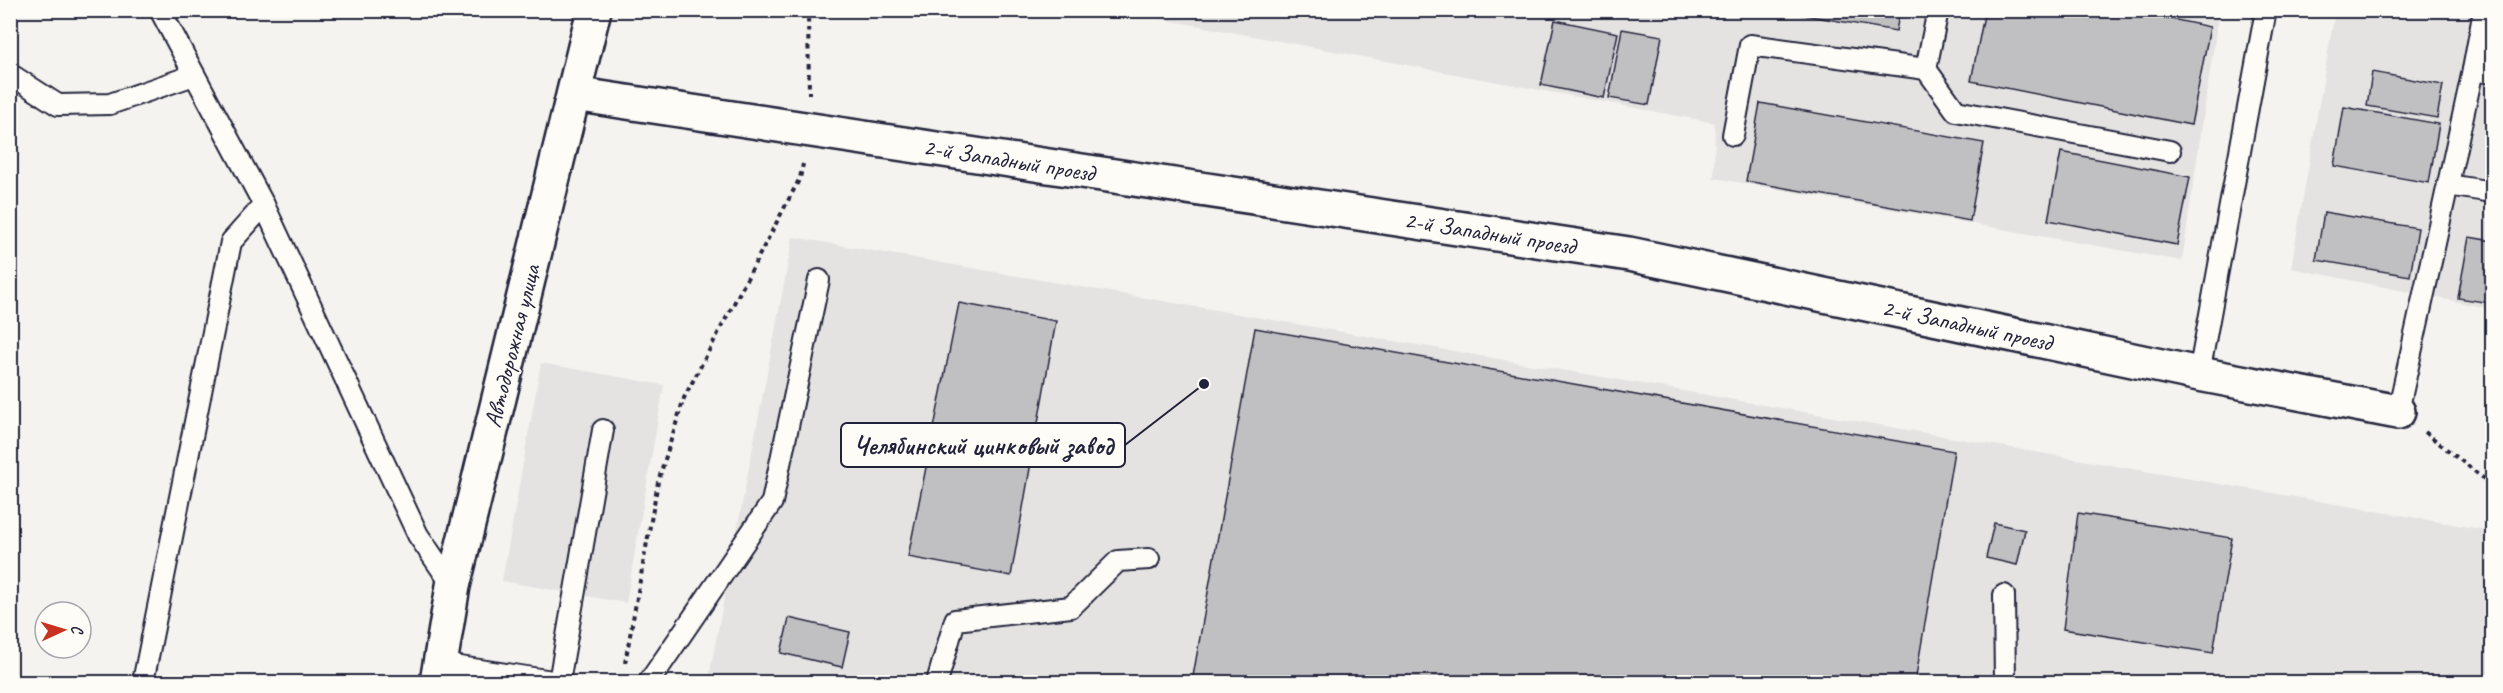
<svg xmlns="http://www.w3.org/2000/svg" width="2503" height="693" font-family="Caveat,sans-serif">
<rect width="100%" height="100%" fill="#f4f3ef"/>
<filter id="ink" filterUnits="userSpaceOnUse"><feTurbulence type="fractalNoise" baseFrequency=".0167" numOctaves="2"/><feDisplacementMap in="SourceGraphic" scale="12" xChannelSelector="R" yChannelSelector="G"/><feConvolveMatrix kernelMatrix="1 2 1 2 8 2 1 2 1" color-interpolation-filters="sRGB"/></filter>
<g filter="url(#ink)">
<g fill="#e4e3e2">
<path d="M1119,11H2219L2182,261L1714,178L1715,123Z"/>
<path d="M2335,11H2492V309L2291,268Z"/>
<path d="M793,237L2492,531V682H708Z"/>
<path d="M541,363L664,385L626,603L502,581Z"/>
</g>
<g fill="#c0bfc2" stroke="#22223b" stroke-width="1.5">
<path d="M1775,10H1900L1896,31Z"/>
<path d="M1985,10H2129L2210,27L2191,125L1971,81Z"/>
<path d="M1555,20L1618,33L1604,98L1541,85Z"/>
<path d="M1622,29L1662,36L1649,105L1609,98Z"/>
<path d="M2372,72L2443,85L2437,118L2367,106Z"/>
<path d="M1760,103L1984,143L1970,221L1746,181Z"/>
<path d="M2344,107L2439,124L2429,183L2334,166Z"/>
<path d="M2061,152L2190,177L2177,245L2048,220Z"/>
<path d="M2324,212L2418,228L2410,276L2316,260Z"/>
<path d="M2469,237L2492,241L2490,303L2458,298Z"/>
<path d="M959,303L1056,321L1011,576L908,557Z"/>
<path d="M1255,328L1954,451L1915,682H1192Z"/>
<path d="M2078,513L2232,538L2213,653L2063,629Z"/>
<path d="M1994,523L2025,530L2017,565L1986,558Z"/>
<path d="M789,618L850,632L842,667L781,653Z"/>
</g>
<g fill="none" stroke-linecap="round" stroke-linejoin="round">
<g stroke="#22223b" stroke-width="24">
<g id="lane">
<path d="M160,10L264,205L418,535L453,586"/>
<path d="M1926,69L1938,10"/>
<path d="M2473,70L2484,10"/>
<path d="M10,74L58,105L110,104L194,75"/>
<path d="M1733,135L1750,45L1926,69L1956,111L2170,151"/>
<path d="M2448,185L2492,192"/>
<path d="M2199,374L2266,10"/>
<path d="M2398,412L2473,70L2492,73"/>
<path d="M2004,595L2005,682"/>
<path d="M440,664L559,682"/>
<path d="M143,682L231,242L264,205"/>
<path d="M559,682L603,430"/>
<path d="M649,682L772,502L819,280"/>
<path d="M937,682L955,620L1071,607L1118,561L1149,559"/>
</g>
</g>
<g stroke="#22223b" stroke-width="38">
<g id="street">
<path d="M574,94L1629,254L2199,374L2398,412"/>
<path d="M437,682L453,586L594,10"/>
</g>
</g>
<g stroke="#22223b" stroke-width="4" stroke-dasharray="4.5 4.5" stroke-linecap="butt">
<path d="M808,10L809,94"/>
<path d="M2425,432L2492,485"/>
<path d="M625,663L658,482L684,398L800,178L803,164"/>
</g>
<use href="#lane" stroke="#fdfcf7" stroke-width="20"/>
<use href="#street" stroke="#fdfcf7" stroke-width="33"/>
</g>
</g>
<g text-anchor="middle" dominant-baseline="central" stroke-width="4.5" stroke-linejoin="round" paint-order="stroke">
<g font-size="24" fill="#22223b" stroke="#fdfcf7">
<text transform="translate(1009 160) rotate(9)">2-й Западный проезд</text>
<text transform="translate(1490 233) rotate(9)">2-й Западный проезд</text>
<text transform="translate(1967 325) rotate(12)">2-й Западный проезд</text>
<text transform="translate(512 346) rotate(-76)">Автодорожная улица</text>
</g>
</g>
<path fill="none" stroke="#22223b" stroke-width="2" d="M1204 384L1125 445"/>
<circle fill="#22223b" stroke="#fdfcf7" stroke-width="2" cx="1204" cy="384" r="6"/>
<rect fill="#fdfcf7" stroke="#22223b" stroke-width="2" x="841" y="423" width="284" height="44" rx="6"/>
<g font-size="26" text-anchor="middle" font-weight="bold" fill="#22223b">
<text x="983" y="454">Челябинский цинковый завод</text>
</g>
<rect width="2503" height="693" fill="none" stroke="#fdfcf7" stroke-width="36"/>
<rect x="18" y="18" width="2467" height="657" fill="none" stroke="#22223b" stroke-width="2" filter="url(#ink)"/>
<g transform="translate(63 630) rotate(86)"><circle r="28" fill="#fdfcf7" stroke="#a5a5ac" stroke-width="1.5"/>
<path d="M0-4.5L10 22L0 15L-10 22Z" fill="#c8321e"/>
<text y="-9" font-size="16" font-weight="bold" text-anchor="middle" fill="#22223b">С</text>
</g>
</svg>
